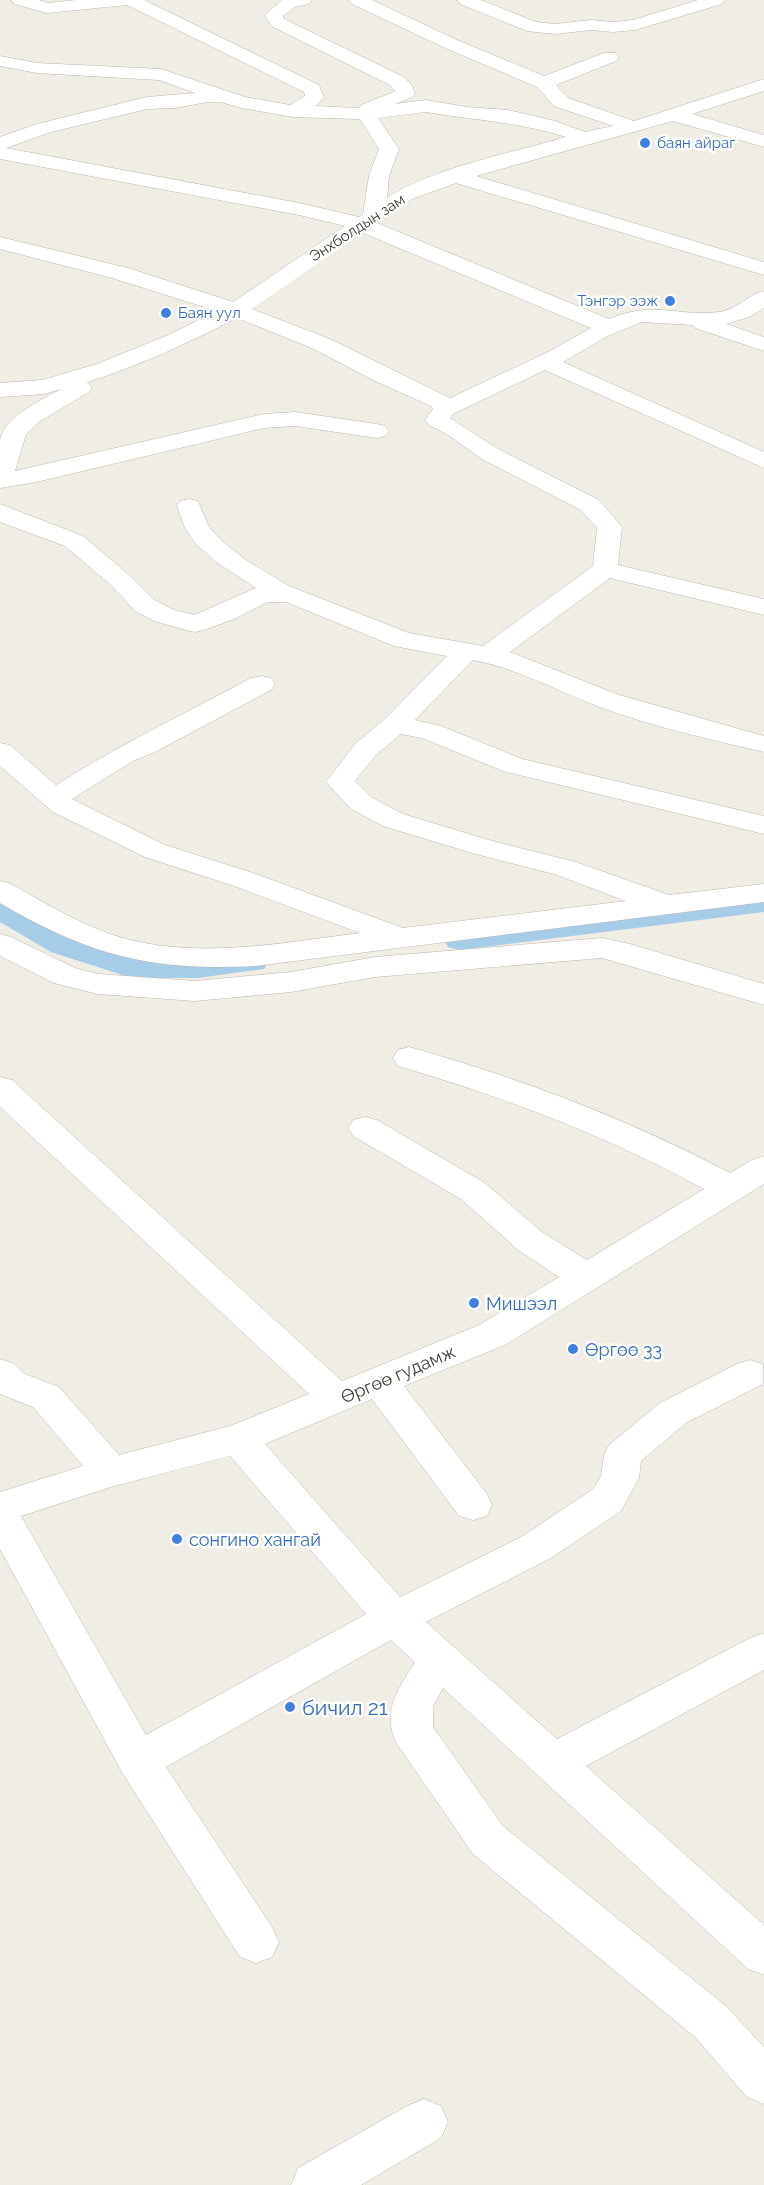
<svg xmlns="http://www.w3.org/2000/svg" width="764" height="2185" font-family="Raleway,sans-serif">
<rect width="100%" height="100%" fill="#f0ede4"/>
<g fill="none" stroke-linecap="round" stroke-linejoin="round">
<g fill="#a6cde8" fill-rule="evenodd">
<path d="M764,894V912L459,950L448,947L444,940L448,933L459,930Z"/>
<path d="M0,900L11,902L73,938L134,958H198L253,952L264,955L269,962L264,969L198,978H132L51,952L0,922Z"/>
</g>
<g stroke="#beb7ab" stroke-width="1">
<g id="minor">
<path d="M11,0H39L48,3L76,0H144L319,85L324,98L315,106L359,108L361,105L396,91L388,84L271,26L265,15L282,0H312L309,4L295,7L283,16L284,19L402,76L412,85L415,93L413,97L395,104L426,100L467,107L508,110L555,121L585,132L613,126L554,106L537,87L445,48L352,4L349,0H372L457,40L544,76L604,53H616L619,57L616,61L556,85L568,98L634,121L764,79V91L692,114L764,135V147L673,121L476,176L764,262V275L456,183L412,199L377,223L609,319C654,300 676,317 719,312C737,310 747,295 764,291V308L749,317L726,324L764,337V351L695,328L693,325L642,322L608,336L563,362L764,452V468L545,370L453,414L450,418L498,449L599,500L622,527L618,565L764,599V615L610,578L510,652L619,695L764,736V752C708,739 650,726 597,706C556,690 516,668 473,660L415,720L441,726L522,759L764,816V834L503,771L422,738L401,734L376,755L355,781L371,797L403,814L492,841L576,862L669,895L764,884V902L255,966C150,971 91,956 0,903V881L11,884C44,902 77,923 113,935C192,961 280,943 360,933L234,886L145,857L53,812L0,766V743L10,745L56,785C119,745 186,713 251,678L261,676L271,678L275,684L271,690L155,752L133,761L72,799L165,845L256,874L403,928L626,901L554,874L472,853L383,826L351,809L326,782L356,743L386,718L447,656L394,646L286,602H268L234,619L204,630L195,632L186,630L154,621L135,611L112,586L65,546L0,522V504L83,536L130,576L153,599L172,609L194,615L256,588L216,562L195,543L185,528L177,506L180,501L189,499L198,501L209,527L223,542L246,560L289,586L409,633L483,646L593,566L597,528L581,510L482,459L450,436L429,425L425,420L433,409L431,406L375,381L314,349L237,318C188,343 139,366 87,382L92,387L89,392L39,422L26,434L15,471L264,414L295,412L377,424L385,426L389,431L385,436L377,438L295,426L264,428L36,482L0,488C0,473 0,455 0,440C5,415 41,401 61,389L44,394L0,397V383L42,380L97,364L168,335L217,311L112,278L0,249V237L128,268L233,302L345,226L299,215L0,159V137L37,124L147,97L195,93L159,80L37,73L0,66V56L37,63L161,69L245,97L290,105L305,96L304,92L127,5L47,13L14,4ZM207,102H221L241,108L293,117L360,119L379,149L369,176L363,214L359,217L299,203L6,148L51,132L147,109L175,108ZM426,112C473,120 520,122 566,137C515,152 429,169 387,198L389,176L399,149L378,118ZM363,233L591,328L548,352L450,398L330,339L252,309Z"/>
<path d="M457,0H481L536,22L555,24L591,20L613,22L633,20L698,0H725L722,4L635,30L613,32L591,30L555,34L527,31L460,4Z"/>
<path d="M0,934L11,937L75,968L98,974L195,981L291,972L375,957L602,938L630,944L764,984V1005L602,958L375,977L291,992L195,1001L98,994L54,983L0,956Z"/>
<path d="M409,1047C520,1078 628,1119 730,1173L752,1160L764,1156V1184L505,1345L404,1386L487,1494L492,1505L487,1516L473,1520L459,1516L372,1399L265,1444L400,1597L523,1536L593,1489L601,1476L604,1455L609,1445L660,1403L737,1364L750,1360L763,1364V1384L686,1423L641,1461L639,1478L621,1511L551,1558L426,1622L557,1739L750,1638L764,1633V1670L586,1766L764,1925V1975L748,1969L443,1688L433,1706V1727L503,1826L727,2007L764,2047V2104L747,2097L695,2037L473,1854L397,1744C381,1711 398,1690 415,1662L391,1640L166,1767L272,1927L279,1942L272,1957L256,1963L240,1957L123,1774L0,1549V1492L83,1466L33,1407L0,1394V1359L13,1363L25,1374L59,1387L119,1455L230,1426L309,1394L0,1107V1077L12,1080L342,1381L479,1325L559,1277L518,1250L461,1199L353,1136L348,1128L353,1120L365,1117L377,1120L485,1183L542,1232L587,1260L704,1189C607,1136 504,1097 398,1066L393,1058L398,1050ZM230,1456L366,1614L146,1735L21,1516L111,1487Z"/>
<path d="M424,2099L441,2106L448,2122L441,2138L361,2185H291L298,2168L407,2106Z"/>
</g>
</g>
<use href="#minor" fill="#fff" fill-rule="evenodd"/>
</g>
<g fill="#3f7fe0" stroke="#fff" stroke-width="2">
<circle cx="645" cy="143" r="6"/>
<circle cx="670" cy="301" r="6"/>
<circle cx="166" cy="313" r="6"/>
<circle cx="474" cy="1303" r="6"/>
<circle cx="573" cy="1349" r="6"/>
<circle cx="177" cy="1539" r="6"/>
<circle cx="290" cy="1707" r="6"/>
</g>
<g text-anchor="middle" dominant-baseline="central" stroke-width="5" stroke-linejoin="round" paint-order="stroke">
<g font-size="15" fill="#366cbe" stroke="#fff" text-anchor="start">
<text x="657" y="143">баян айраг</text>
<text x="658" y="301" text-anchor="end">Тэнгэр ээж</text>
<text x="178" y="313">Баян уул</text>
</g>
<g font-size="15" fill="#423d35" stroke="#fff">
<text transform="translate(357 228) rotate(-33)">Энхболдын зам</text>
</g>
<g font-size="18" fill="#366cbe" stroke="#fff" text-anchor="start">
<text x="486" y="1303">Мишээл</text>
<text x="585" y="1349">Өргөө 33</text>
<text x="189" y="1539">сонгино хангай</text>
</g>
<g font-size="18" fill="#423d35" stroke="#fff">
<text transform="translate(398 1374) rotate(-23)">Өргөө гудамж</text>
</g>
<g font-size="21" fill="#366cbe" stroke="#fff" text-anchor="start">
<text x="302" y="1707">бичил 21</text>
</g>
</g>
</svg>
